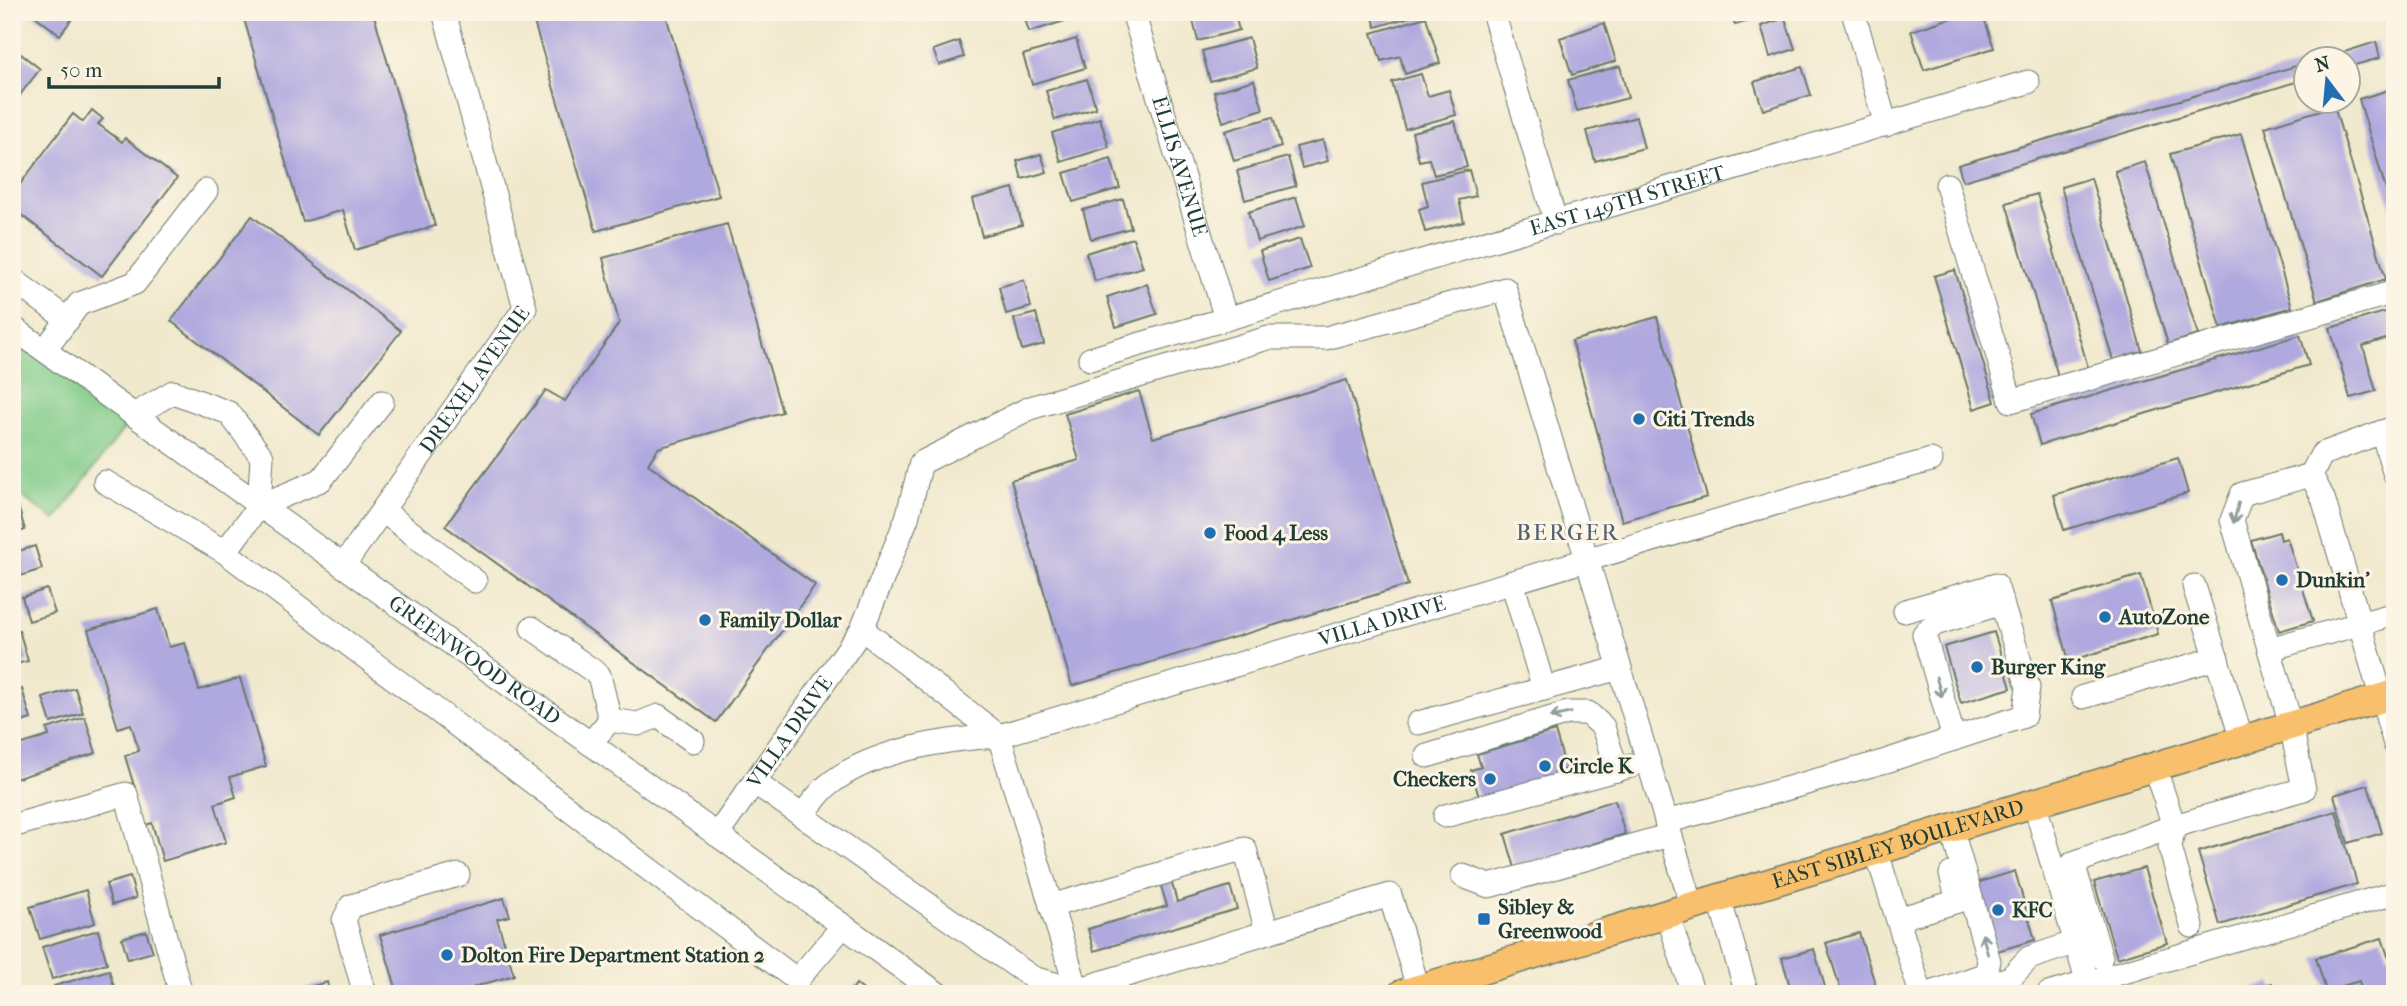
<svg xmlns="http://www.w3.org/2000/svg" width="2407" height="1006" font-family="'IM FELL French Canon',serif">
<rect width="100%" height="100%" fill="#fcf5e5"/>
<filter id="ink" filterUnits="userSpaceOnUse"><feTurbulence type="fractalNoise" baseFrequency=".0143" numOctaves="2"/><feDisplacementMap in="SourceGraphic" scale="14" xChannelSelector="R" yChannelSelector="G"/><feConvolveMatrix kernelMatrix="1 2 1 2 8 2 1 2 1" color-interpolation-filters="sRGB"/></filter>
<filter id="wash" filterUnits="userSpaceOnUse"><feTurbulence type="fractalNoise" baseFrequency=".00686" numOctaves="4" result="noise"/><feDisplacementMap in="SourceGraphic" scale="28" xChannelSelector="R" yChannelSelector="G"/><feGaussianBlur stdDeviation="1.57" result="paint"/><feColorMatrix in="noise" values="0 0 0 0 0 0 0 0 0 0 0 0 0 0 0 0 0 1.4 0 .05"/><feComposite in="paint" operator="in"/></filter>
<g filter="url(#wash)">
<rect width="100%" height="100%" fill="#f1e9cd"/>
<path fill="#7eca88" stroke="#4e845e" stroke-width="2" d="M12,327L134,415L55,520L12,490Z"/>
<g id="blocks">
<g fill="#b0a9df">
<path d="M30,12H77L60,35Z"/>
<path d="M242,12H373L435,226L355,250L343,210L303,222Z"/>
<path d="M531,12H665L719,196L596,231Z"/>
<path d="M1023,12H1069L1071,19L1029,32Z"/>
<path d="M1191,12H1234L1239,30L1198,41Z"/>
<path d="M1371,12H1422L1423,13L1376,27Z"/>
<path d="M1731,12H1776V13L1735,25Z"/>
<path d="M1970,12H1982L1994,48L1924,70L1911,31Z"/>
<path d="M1426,17L1440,63L1405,74L1400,56L1381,61L1372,33Z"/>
<path d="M1785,18L1795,49L1770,57L1761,26Z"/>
<path d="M1604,23L1616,61L1572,75L1560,38Z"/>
<path d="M1249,38L1257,68L1210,81L1202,51Z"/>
<path d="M1076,39L1085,68L1032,84L1023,55Z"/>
<path d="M959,41L964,57L939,65L933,50Z"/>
<path d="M2376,42L2380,58L2348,67V60H2319Z"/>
<path d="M12,47L40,69L12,105Z"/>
<path d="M2306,63V79L1963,181L1958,165Z"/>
<path d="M1620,66L1628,98L1577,111L1568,80Z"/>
<path d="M1802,67L1811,95L1763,110L1754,82Z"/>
<path d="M1421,74L1428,96L1449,90L1456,115L1405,129L1392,82Z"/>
<path d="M1087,79L1096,108L1055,120L1046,91Z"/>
<path d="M1254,80L1263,109L1223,122L1214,92Z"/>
<path d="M2389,90L2395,110L2394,217L2359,99Z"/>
<path d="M2334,106L2386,279L2317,301L2265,127Z"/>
<path d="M92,110L103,119L98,124L122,142L125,138L177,178L102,276L12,208V195L73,114L83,122Z"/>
<path d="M1273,117L1281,147L1234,161L1225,131Z"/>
<path d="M1636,117L1644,148L1595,161L1587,131Z"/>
<path d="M1100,118L1109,147L1061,162L1052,133Z"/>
<path d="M1455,121L1467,167L1434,175L1429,159L1419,161L1412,132Z"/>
<path d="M2241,134L2292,307L2221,328L2170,154Z"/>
<path d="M1323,140L1328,161L1302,168L1296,147Z"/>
<path d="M1041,154L1047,172L1022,179L1017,161Z"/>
<path d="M1288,157L1296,186L1245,200L1237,171Z"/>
<path d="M1111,159L1120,188L1073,202L1064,173Z"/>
<path d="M2145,162L2198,335L2168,344L2115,171Z"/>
<path d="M1469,170L1476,196L1459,200L1464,222L1425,232L1419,209L1428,206L1422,182Z"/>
<path d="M2091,178L2142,351L2113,360L2061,187Z"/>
<path d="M1013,188L1022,225L982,236L972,199Z"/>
<path d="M2037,194L2088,367L2058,376L2006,203Z"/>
<path d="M1296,197L1305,226L1257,241L1248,212Z"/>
<path d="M1123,199L1131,228L1091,239L1083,210Z"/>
<path d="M252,216L401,331L319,435L171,321Z"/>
<path d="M727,224L782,412L658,448L648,464L815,585L716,722L445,526L546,390L565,401L619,323L603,258Z"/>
<path d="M1133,238L1143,267L1095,281L1086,253Z"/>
<path d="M1300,239L1310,268L1269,281L1260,251Z"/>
<path d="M1955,270L1995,402L1974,409L1934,276Z"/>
<path d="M1024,280L1031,307L1006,314L999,287Z"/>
<path d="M1147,284L1157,314L1116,327L1107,297Z"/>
<path d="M2395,309V336L2363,346L2376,391L2350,398L2330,328Z"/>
<path d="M1036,313L1044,344L1022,350L1014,319Z"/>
<path d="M1657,317L1707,497L1622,521L1572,341Z"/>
<path d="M2300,335L2309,365L2040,445L2031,414Z"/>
<path d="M1347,380L1408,585L1072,686L1011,480L1079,460L1065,414L1139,391L1153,438Z"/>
<path d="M2178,458L2188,493L2064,530L2054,495Z"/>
<path d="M18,506L25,530L12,534V507Z"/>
<path d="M2279,532L2281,540L2287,538L2313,621L2279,631L2251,540Z"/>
<path d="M35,546L42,569L17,577L12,553Z"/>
<path d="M2141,575L2158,634L2069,661L2052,601Z"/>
<path d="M47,589L55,613L29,621L22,597Z"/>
<path d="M158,609L169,647L185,643L199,690L240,678L266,766L230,777L236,797L215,804L226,842L163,861L152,823L146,825L125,756L139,751L131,724L118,728L88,630Z"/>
<path d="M19,630L28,661L12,665V632Z"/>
<path d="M1994,632L2011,688L1961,703L1944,647Z"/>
<path d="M75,688L83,713L51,723L43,698Z"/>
<path d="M22,689L31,719L12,725V692Z"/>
<path d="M85,717L96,753L12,780V747L49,736L47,729Z"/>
<path d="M1555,731L1566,769L1555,772L1554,780L1479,797L1471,770L1481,767L1477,754Z"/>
<path d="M2368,785L2382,833L2348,843L2334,795Z"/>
<path d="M1615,800L1625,834L1515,868L1505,834Z"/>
<path d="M2336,811L2357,884L2220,925L2198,852Z"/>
<path d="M2144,868L2167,943L2117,958L2094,882Z"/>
<path d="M2015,871L2035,940L1997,951L1977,883Z"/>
<path d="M130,877L136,898L112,905L106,884Z"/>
<path d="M1171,880L1177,902L1230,886L1237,909L1094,951L1088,929L1167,906L1160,883Z"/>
<path d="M86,890L95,923L40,939L30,907Z"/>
<path d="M504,898L510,916L497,919L514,975L474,987L476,994H398L380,935Z"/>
<path d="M98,930L107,963L52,979L42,947Z"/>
<path d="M146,931L153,952L128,959L122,938Z"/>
<path d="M1859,933L1878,993L1842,994L1826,943Z"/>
<path d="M2382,938L2388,956L2395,954V987L2363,994L2359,981L2326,991L2316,958Z"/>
<path d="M1814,949L1827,994H1792L1782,958Z"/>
<path d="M109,970L116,994H56L54,986Z"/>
<path d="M327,982L330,994H297L296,991Z"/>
<path d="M2272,983L2276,994H2238V993Z"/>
<path d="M856,984L868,994H849Z"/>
</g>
</g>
</g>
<g filter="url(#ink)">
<use href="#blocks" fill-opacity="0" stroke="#68796a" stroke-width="2"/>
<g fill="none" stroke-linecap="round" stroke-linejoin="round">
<g stroke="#68796a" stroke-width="25">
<g id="minor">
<path id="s1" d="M1133,12L1226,319"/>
<path d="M1493,12L1556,223"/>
<path d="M1853,12L1886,125"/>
<path d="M1947,185L2011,401L2395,292"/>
<path d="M12,279L68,320"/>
<path id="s2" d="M12,327L938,994"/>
<path d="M45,350L79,304L135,283L206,191"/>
<path id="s3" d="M1090,359L2028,82"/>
<path d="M382,402L321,480L259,506L225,552L797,980L843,926"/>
<path d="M134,415L173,392L229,413L262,457L259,506"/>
<path d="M2395,428L2382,432L2395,475"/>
<path d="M2311,475L2323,498L2395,744"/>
<path d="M105,482L225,552"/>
<path d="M383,511L475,581"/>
<path id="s4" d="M343,566L525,308L444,12"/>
<path d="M1512,582L1544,689"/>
<path d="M2194,586L2242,740"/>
<path d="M532,628L599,675L610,720L590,744"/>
<path d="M862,629L907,518L921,463L1030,408L1268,338H1326L1505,289L1692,906"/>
<path d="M2269,649L2395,614"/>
<path d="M2083,697L2217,658"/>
<path d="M610,720L638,724L658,716L693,741"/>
<path d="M1418,723L1620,668"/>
<path d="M999,736L1077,990L1390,895L1420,994"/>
<path d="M1954,739L1924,634L1935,624L2002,603"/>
<path d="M1427,756L1568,713H1588L1603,727L1617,770"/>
<path d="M2154,766L2174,826L2170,847L2192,926"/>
<path d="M754,782L1033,978L1077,990"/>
<path d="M2034,802L2091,994"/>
<path id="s5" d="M802,815C810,806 818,794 827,786C870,750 946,739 999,736L1810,493L1931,460"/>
<path d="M1445,816L1631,766"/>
<path d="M1666,822L1886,761L2024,716L2028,687L1996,585L1905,611"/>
<path d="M12,826L126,794L181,994"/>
<path id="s6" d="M717,835L862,629L999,736"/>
<path d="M1876,850L1921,994"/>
<path d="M1463,876L1489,886L1670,835"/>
<path d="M1719,898L1747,994"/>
<path d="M1051,906L1245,849L1267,932"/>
<path d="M1667,913L1693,994"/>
<path d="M1898,919L1958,901L1951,874"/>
<path d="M2101,957L2073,863L2174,826L2304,789L2291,725L2232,520L2242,494L2311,475L2322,454L2382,432"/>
<path d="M1969,992L2010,978L2029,958L2076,942"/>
<path d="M365,994L344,920L351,906L458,875"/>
<path d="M1928,994L1986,974L1989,961L1951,827"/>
<path d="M2048,994L2395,893"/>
</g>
</g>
<g stroke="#68796a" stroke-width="31">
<g id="major">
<path id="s7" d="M1402,994L2395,694"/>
</g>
</g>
<use href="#minor" stroke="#fff" stroke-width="23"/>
<use href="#major" stroke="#f8bf6c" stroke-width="28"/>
</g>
<defs><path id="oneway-shaft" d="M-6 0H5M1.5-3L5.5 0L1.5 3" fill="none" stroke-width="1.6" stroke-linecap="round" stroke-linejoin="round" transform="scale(1.75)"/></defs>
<g stroke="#8f9e9a">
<use href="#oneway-shaft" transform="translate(2236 513) rotate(104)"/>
<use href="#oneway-shaft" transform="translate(1939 687) rotate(74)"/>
<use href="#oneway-shaft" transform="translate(1561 715) rotate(167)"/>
<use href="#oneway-shaft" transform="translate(1985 944) rotate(-105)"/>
</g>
</g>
<g fill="#1f6fb2" stroke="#fcf5e5" stroke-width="2.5">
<circle cx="1639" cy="419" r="7"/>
<circle cx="1210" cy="533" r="7"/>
<circle cx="2282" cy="580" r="7"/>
<circle cx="2105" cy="617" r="7"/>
<circle cx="705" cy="620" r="7"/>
<circle cx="1977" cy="667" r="7"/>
<circle cx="1545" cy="766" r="7"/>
<circle cx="1490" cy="779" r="7"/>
<circle cx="1998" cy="910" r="7"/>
<rect x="1477" y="912" width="14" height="14" rx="3.5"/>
<circle cx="447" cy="955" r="7"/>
</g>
<g text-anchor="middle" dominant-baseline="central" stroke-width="6" stroke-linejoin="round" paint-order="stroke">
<g font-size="21" fill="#1f3d34" stroke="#fcf5e5">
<text stroke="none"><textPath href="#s1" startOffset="161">ELLIS AVENUE</textPath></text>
<text stroke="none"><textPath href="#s3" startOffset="560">EAST 149TH STREET</textPath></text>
<text stroke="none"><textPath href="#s4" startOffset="228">DREXEL AVENUE</textPath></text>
<text stroke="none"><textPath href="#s5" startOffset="620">VILLA DRIVE</textPath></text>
<text stroke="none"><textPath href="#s2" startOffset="570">GREENWOOD ROAD</textPath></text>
<text stroke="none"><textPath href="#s6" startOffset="126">VILLA DRIVE</textPath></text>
<text stroke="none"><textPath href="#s7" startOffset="518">EAST SIBLEY BOULEVARD</textPath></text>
</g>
<g font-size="21" font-weight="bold" fill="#1f3d34" stroke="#fcf5e5" text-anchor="start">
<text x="1653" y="419">Citi Trends</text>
<text x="1224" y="533">Food 4 Less</text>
<text x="2296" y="580">Dunkin'</text>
<text x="2119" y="617">AutoZone</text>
<text x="719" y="620">Family Dollar</text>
<text x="1991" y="667">Burger King</text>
<text x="1559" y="766">Circle K</text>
<text x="1476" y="779" text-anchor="end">Checkers</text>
<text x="1498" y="907">Sibley &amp;<tspan x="1498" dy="24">Greenwood</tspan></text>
<text x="2012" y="910">KFC</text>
<text x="461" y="955">Dolton Fire Department Station 2</text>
</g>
<g font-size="23" letter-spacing="2" fill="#526370" stroke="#fcf5e5">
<text x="1568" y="532">BERGER</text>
</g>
</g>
<rect width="2407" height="1006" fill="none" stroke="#fcf5e5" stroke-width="42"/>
<g transform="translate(2327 80) rotate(344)"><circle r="33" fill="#fcf5e5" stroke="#a4ab9e" stroke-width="2"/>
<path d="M0-5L12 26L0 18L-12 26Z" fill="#1f6fb2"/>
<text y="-10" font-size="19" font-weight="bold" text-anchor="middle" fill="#1f3d34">N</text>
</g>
<path d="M49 77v10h170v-10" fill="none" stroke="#1f3d34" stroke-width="3.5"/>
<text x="60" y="77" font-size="21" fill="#1f3d34" stroke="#fcf5e5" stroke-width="5" paint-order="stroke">50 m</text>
</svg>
